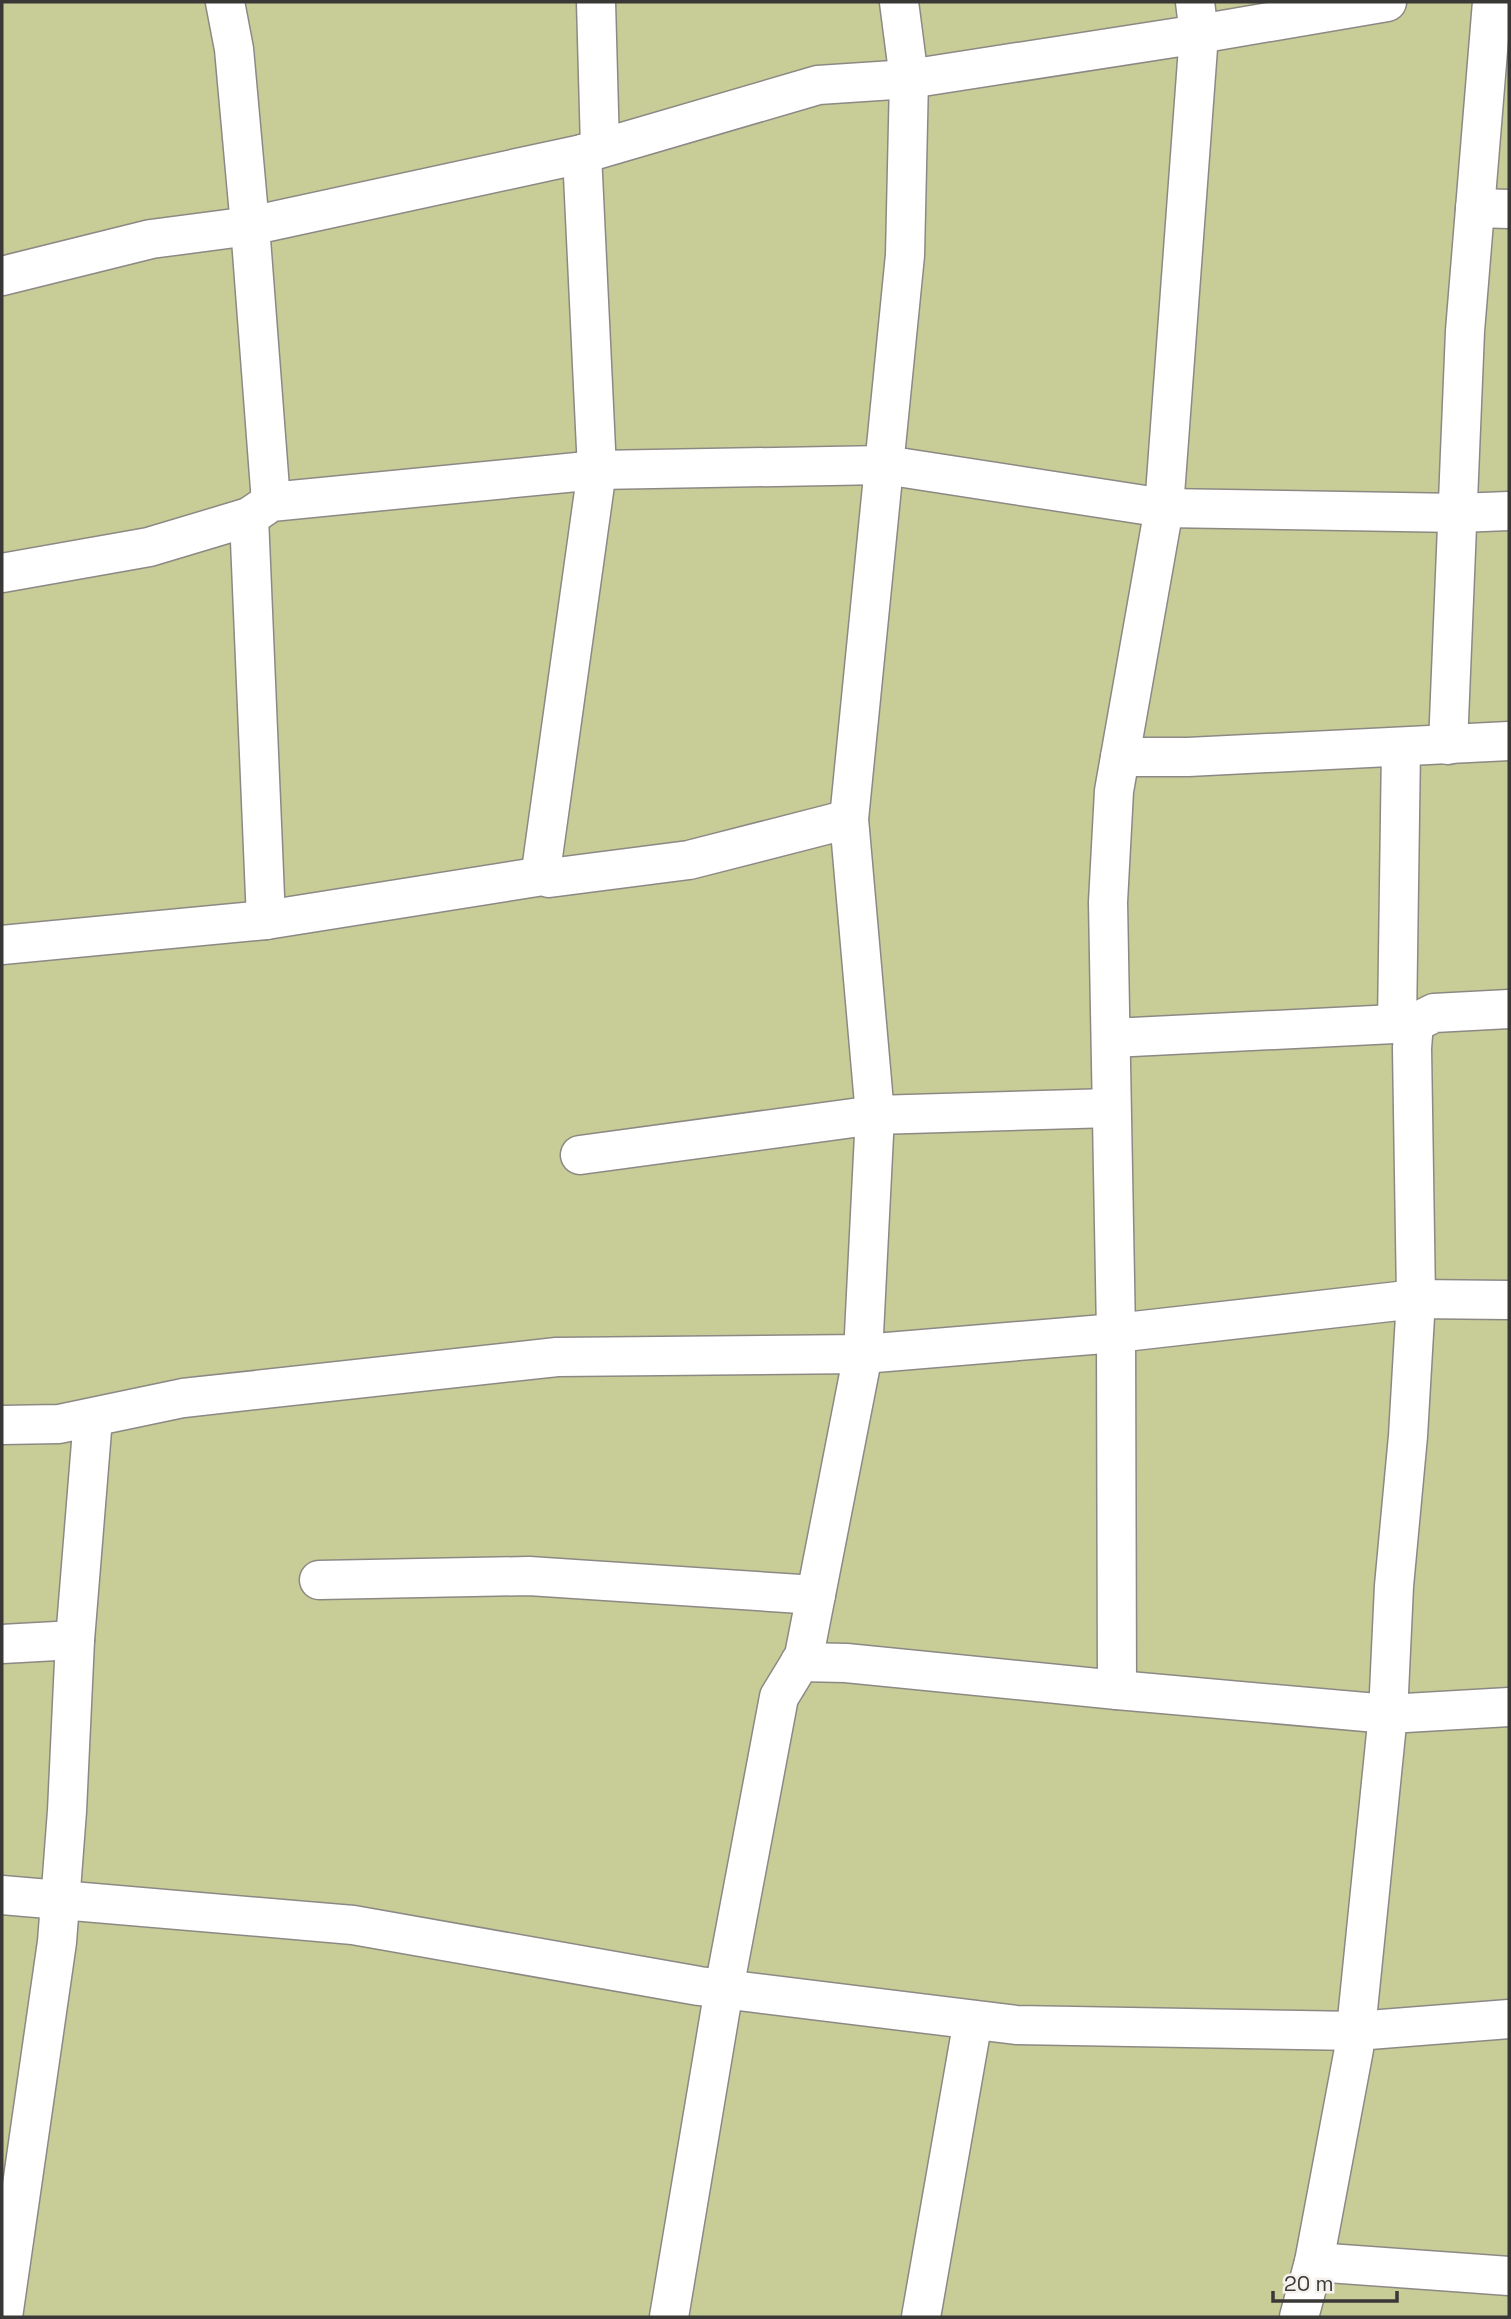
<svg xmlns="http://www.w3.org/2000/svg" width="1511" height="2319" font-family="'Space Grotesk',sans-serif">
<rect width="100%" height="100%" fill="#f5f2ed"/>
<rect fill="#c8cc96" x="2" y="2" width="1507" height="2315"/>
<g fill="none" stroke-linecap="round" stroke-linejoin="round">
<g stroke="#8c8985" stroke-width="41">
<g id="street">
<path d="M225,2L234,49L250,226L271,502"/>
<path d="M596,2L600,148"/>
<path d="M1475,208L1509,209"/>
<path d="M2,276L151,239L250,226L582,154L818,85L909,79L1199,34L1387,2"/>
<path d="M249,517L266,920"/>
<path d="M2,573L149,547L249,517L271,502L597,470L885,465L1164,508L1458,513L1509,511"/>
<path d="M1448,745L1465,331L1492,2"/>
<path d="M1120,757H1188L1509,741"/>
<path d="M543,876L541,871L597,470L582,154"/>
<path d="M2,945L266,920L543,876L549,878L689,860L849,819"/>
<path d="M1397,1024L1401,747"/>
<path d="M1112,1038L1414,1023L1434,1013L1509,1009"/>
<path d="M580,1155L875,1115L1111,1108"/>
<path d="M2,1425L59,1424L183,1398L557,1357L863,1354L1116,1333L1416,1299L1509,1300"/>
<path d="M319,1580L529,1576L816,1595"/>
<path d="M2,1644L75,1640"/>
<path d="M800,1662L846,1663L1117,1690L1388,1714L1509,1707"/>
<path d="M1117,1690L1116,1333L1108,902L1114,791L1164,508L1199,34L1195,2"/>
<path d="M2,1895L353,1925L699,1986L1016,2025L1356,2031L1509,2019"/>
<path d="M1314,2262L1509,2276"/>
<path d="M3,2317L57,1942L67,1811L75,1640L93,1418"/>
<path d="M669,2317L724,1989L779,1697L804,1656L863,1354L875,1115L849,819L905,255L909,79L899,2"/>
<path d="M921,2317L973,2020"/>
<path d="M1299,2317L1314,2262L1354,2049L1388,1714L1394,1586L1408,1436L1416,1299L1412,1048L1414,1023"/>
</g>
</g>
<use href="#street" stroke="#fff" stroke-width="38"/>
</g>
<rect width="1511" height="2319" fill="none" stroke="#393836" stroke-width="7"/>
<path d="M1273 2291v10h124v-10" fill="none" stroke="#393836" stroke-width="3.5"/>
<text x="1284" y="2291" font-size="21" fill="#393836" stroke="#f5f2ed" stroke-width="5" paint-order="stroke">20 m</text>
</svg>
